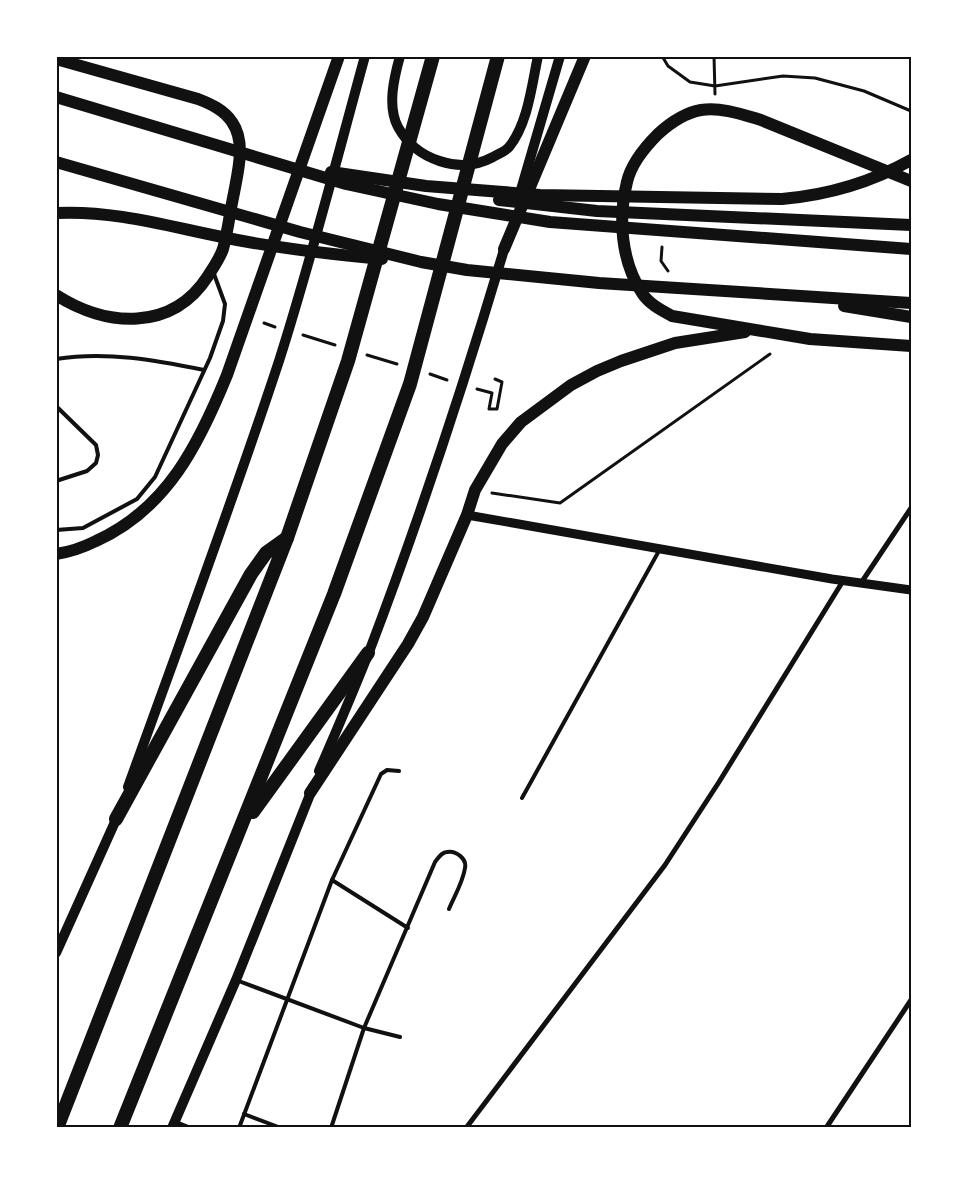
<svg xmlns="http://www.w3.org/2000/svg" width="967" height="1184" font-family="Raleway,sans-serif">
<rect width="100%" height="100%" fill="#fff"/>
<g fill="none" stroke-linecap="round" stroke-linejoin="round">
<g stroke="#111" stroke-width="3">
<path d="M662,56L668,66L690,82L715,86L783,76L815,78L864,91L911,111"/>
<path d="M714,56L715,94"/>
<path d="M662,247L661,261L668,271"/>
<path d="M264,323L275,327"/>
<path d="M303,335L335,345"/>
<path d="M367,355L397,364"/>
<path d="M430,374L447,380"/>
<path d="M477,389L492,393L489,409H497L502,382L495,379"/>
<path d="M492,493L560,503L770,354"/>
</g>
<g stroke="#111" stroke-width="4">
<path d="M56,359C106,351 155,360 204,370"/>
<path d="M56,406L96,445L98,455L96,463L87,471L56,481"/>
<path d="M56,530L83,528L137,499L155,477L210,358L223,321L225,304L214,274"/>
<path d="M522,798L660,549"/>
<path d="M332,880L408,928"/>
<path d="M236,980L364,1028L400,1037"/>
<path d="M244,1114L281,1128"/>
<path d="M176,1122L191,1128"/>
<path d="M239,1128L332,880L381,774L387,770L399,771"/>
<path d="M331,1128L364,1028L435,862C439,857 442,852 447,852C456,850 467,859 465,868C463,882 454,897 449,909"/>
</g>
<g stroke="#111" stroke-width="5">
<path d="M861,583L911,508"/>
<path d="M466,1128L665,865L719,782L843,581"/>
<path d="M826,1128L911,1000"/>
</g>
<path stroke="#111" stroke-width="9" d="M467,515L832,579L911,590"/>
<g stroke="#111" stroke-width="10">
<path d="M400,56C394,78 387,106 398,127C416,160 460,175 493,157C498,154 506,151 509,147C528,124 532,84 538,56"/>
<path d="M518,200L560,56"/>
<path d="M319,771C336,732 353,692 369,652C420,518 465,381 506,243"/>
<path d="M128,787C179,645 232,504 279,361C311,261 337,158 365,56"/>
<path d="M56,953L119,813"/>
<path d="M172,1128L236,980L313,787"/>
</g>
<g stroke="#111" stroke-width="12">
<path d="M56,59L198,99C211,104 224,110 232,122C246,142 238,171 234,193C230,211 228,231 223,249C220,258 213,268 208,276C172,332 106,327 56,295"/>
<path d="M56,97L346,184L438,204L550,222L911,249"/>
<path d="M56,162L300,232L421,262L467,270L599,283L911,303"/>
<path d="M331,172L426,186L540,195L782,199C828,195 870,183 911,160"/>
<path d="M911,181L761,120C741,114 721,107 701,110C684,113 670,123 658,134C645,147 631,164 627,182C618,218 621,261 642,293C649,304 661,310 672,316L810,339L911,346"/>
<path d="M499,200L597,211L911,225"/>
<path d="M56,213C113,210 167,226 222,237C275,248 328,254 382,259"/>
<path d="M504,249L585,56"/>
<path d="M844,306L911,317"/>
<path d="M56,554C70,552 84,547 96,541C167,509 199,444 227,375L339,56"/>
<path d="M310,793L408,644L423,617L467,515L475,490L502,444L521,422L571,385L597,371L621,361L675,343L745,332"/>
</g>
<g stroke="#111" stroke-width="14">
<path d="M253,812L368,653"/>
<path d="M116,819L251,574L266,553L287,538"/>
<path d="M57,1128L287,538L348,361L433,56"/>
<path d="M120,1128L334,594L410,384L498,56"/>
</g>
</g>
<rect width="967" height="1184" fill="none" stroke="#ffffff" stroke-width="115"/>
<rect x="58" y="58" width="852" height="1068" fill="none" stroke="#111" stroke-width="2"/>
</svg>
